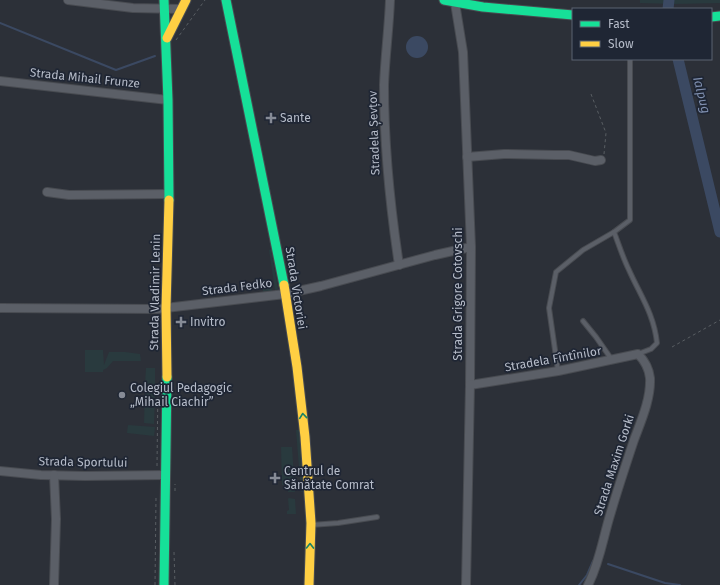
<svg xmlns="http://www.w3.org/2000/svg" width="720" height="585" font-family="'Fira Sans',sans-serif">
<rect width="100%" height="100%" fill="#2c3038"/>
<g fill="#293a3e">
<path d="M640,0H720V3L674,4L640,3Z"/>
<path d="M271,249L278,289L275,290L269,250Z"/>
<path d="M270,279L272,291L263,293V280Z"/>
<path d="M85,350H103L104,365L109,352H125L140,354L141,361H113L107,368L103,370V372H85Z"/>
<path d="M146,368H155V385H145Z"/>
<path d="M145,391L155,392L154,424L144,423Z"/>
<path d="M128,425L155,427L154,436L127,433Z"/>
<path d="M296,430H299L305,491L301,492Z"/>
<path d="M281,447H292L295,492H288V485H282Z"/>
<path d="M289,498L295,499L296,514H287V511L289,510L288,499Z"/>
</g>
<circle fill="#3b4962" cx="417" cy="47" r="11"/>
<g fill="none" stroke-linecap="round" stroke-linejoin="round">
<g stroke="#3b4962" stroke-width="2">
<path d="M0,23L116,70L155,56"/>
<path d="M608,564L665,583L680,585"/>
<path d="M579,585L587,575L593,561"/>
</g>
<g stroke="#3b4962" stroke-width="11">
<path d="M668,9L669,0"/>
<path d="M678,59L720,232"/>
</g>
<g stroke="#484b51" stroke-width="6">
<g id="lane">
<path d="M614,232C619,245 623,258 629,270C640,295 654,314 657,343L651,349L638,354"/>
<path d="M583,321L596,337L612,360"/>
<path d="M558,371L549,308L556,272L583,250L614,232L630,220V59"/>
<path d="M311,525L338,523L377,517"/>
</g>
</g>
<g stroke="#484b51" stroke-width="10">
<g id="street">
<path d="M68,0L133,8L181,9"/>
<path d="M390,0C389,28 385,57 384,85C384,146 390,205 399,265"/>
<path d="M455,3L463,52L471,247L470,385L466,585"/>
<path d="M0,81L168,100"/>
<path d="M467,157L504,154L555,155H569L595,161L601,160"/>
<path d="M47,192L69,195L169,194"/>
<path d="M0,308L157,309L285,294L321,286L435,255L471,247"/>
<path d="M470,385L558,371L638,354C645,361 649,369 650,378C651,399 641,421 634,440C626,464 618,488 611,512C603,537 600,562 588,585"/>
<path d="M0,471L41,475L85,476L165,475"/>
<path d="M54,475L56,519L54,585"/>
</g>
</g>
<g stroke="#484b51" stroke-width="11">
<g id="fast">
<path d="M164,0L168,100L169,200"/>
<path d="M226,0L284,285"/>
<path d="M444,0L483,7L573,15"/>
<path d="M711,17L720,16"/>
<path d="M164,585L167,377"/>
</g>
</g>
<g stroke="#484b51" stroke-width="11">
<g id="slow">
<path d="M167,38L186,0"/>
<path d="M284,285L297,367L305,437L311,523L309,585"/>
<path d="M167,377L166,308L169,200"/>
</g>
</g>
<g stroke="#595e63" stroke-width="1" stroke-dasharray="3 3" stroke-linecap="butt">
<path d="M176,40L205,0"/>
<path d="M591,94L606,133L604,154"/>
<path d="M672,347L720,320"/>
<path d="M157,466L158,383"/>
<path d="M175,491V484"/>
<path d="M174,552L175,585"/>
<path d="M155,585L156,497"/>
</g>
<use href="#lane" stroke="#5b5f67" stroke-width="4"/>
<use href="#street" stroke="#5b5f67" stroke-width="8"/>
<use href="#fast" stroke="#16e098" stroke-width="9"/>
<use href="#slow" stroke="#ffcf43" stroke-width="9"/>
</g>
<defs><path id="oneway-chevron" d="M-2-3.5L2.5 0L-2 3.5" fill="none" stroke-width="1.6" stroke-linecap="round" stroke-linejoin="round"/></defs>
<g stroke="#1a8366">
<use href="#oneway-chevron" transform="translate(303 416) rotate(-96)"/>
<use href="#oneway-chevron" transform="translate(310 546) rotate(-89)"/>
</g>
<g fill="#868b96" stroke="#1f2634" stroke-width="1.5">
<path d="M269 112h4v4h4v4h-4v4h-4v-4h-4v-4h4z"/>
<path d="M179 316h4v4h4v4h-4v4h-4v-4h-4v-4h4z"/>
<circle cx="122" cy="395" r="4"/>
<path d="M273 472h4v4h4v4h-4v4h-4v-4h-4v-4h4z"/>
</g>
<g text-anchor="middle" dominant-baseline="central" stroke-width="3.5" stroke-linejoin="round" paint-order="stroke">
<g font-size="12" fill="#b6bcc9" stroke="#1f2634">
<text transform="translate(85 78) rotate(6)">Strada Mihail Frunze</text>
<text transform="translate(374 133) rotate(-92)">Stradela Șevțov</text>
<text transform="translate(237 287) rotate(-7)">Strada Fedko</text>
<text transform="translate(296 288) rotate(81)">Strada Victoriei</text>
<text transform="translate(155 292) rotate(-89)">Strada Vladimir Lenin</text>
<text transform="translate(458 294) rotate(-90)">Strada Grigore Cotovschi</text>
<text transform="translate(553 359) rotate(-10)">Stradela Fîntînilor</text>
<text transform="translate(83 462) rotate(1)">Strada Sportului</text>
<text transform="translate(614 465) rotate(-72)">Strada Maxim Gorki</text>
</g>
<g font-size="12" fill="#b6bcc9" stroke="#1f2634" text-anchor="start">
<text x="280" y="118">Sante</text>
<text x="190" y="322">Invitro</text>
<text x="130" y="388">Colegiul Pedagogic<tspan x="130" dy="14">„Mihail Ciachir”</tspan></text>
<text x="284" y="471">Centrul de<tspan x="284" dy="14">Sănătate Comrat</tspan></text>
</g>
<g font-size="13" font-style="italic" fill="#7f8faf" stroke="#1f2634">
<text transform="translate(702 95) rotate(76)">Ialpug</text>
</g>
</g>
<rect x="572" y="8" width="140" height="52" fill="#1f2634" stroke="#5b6270"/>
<rect x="580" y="21" width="20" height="6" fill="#16e098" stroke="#5b6270"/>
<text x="608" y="28" font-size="12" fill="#b6bcc9">Fast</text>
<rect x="580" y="41" width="20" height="6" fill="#ffcf43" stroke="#5b6270"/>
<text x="608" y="48" font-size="12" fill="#b6bcc9">Slow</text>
</svg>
